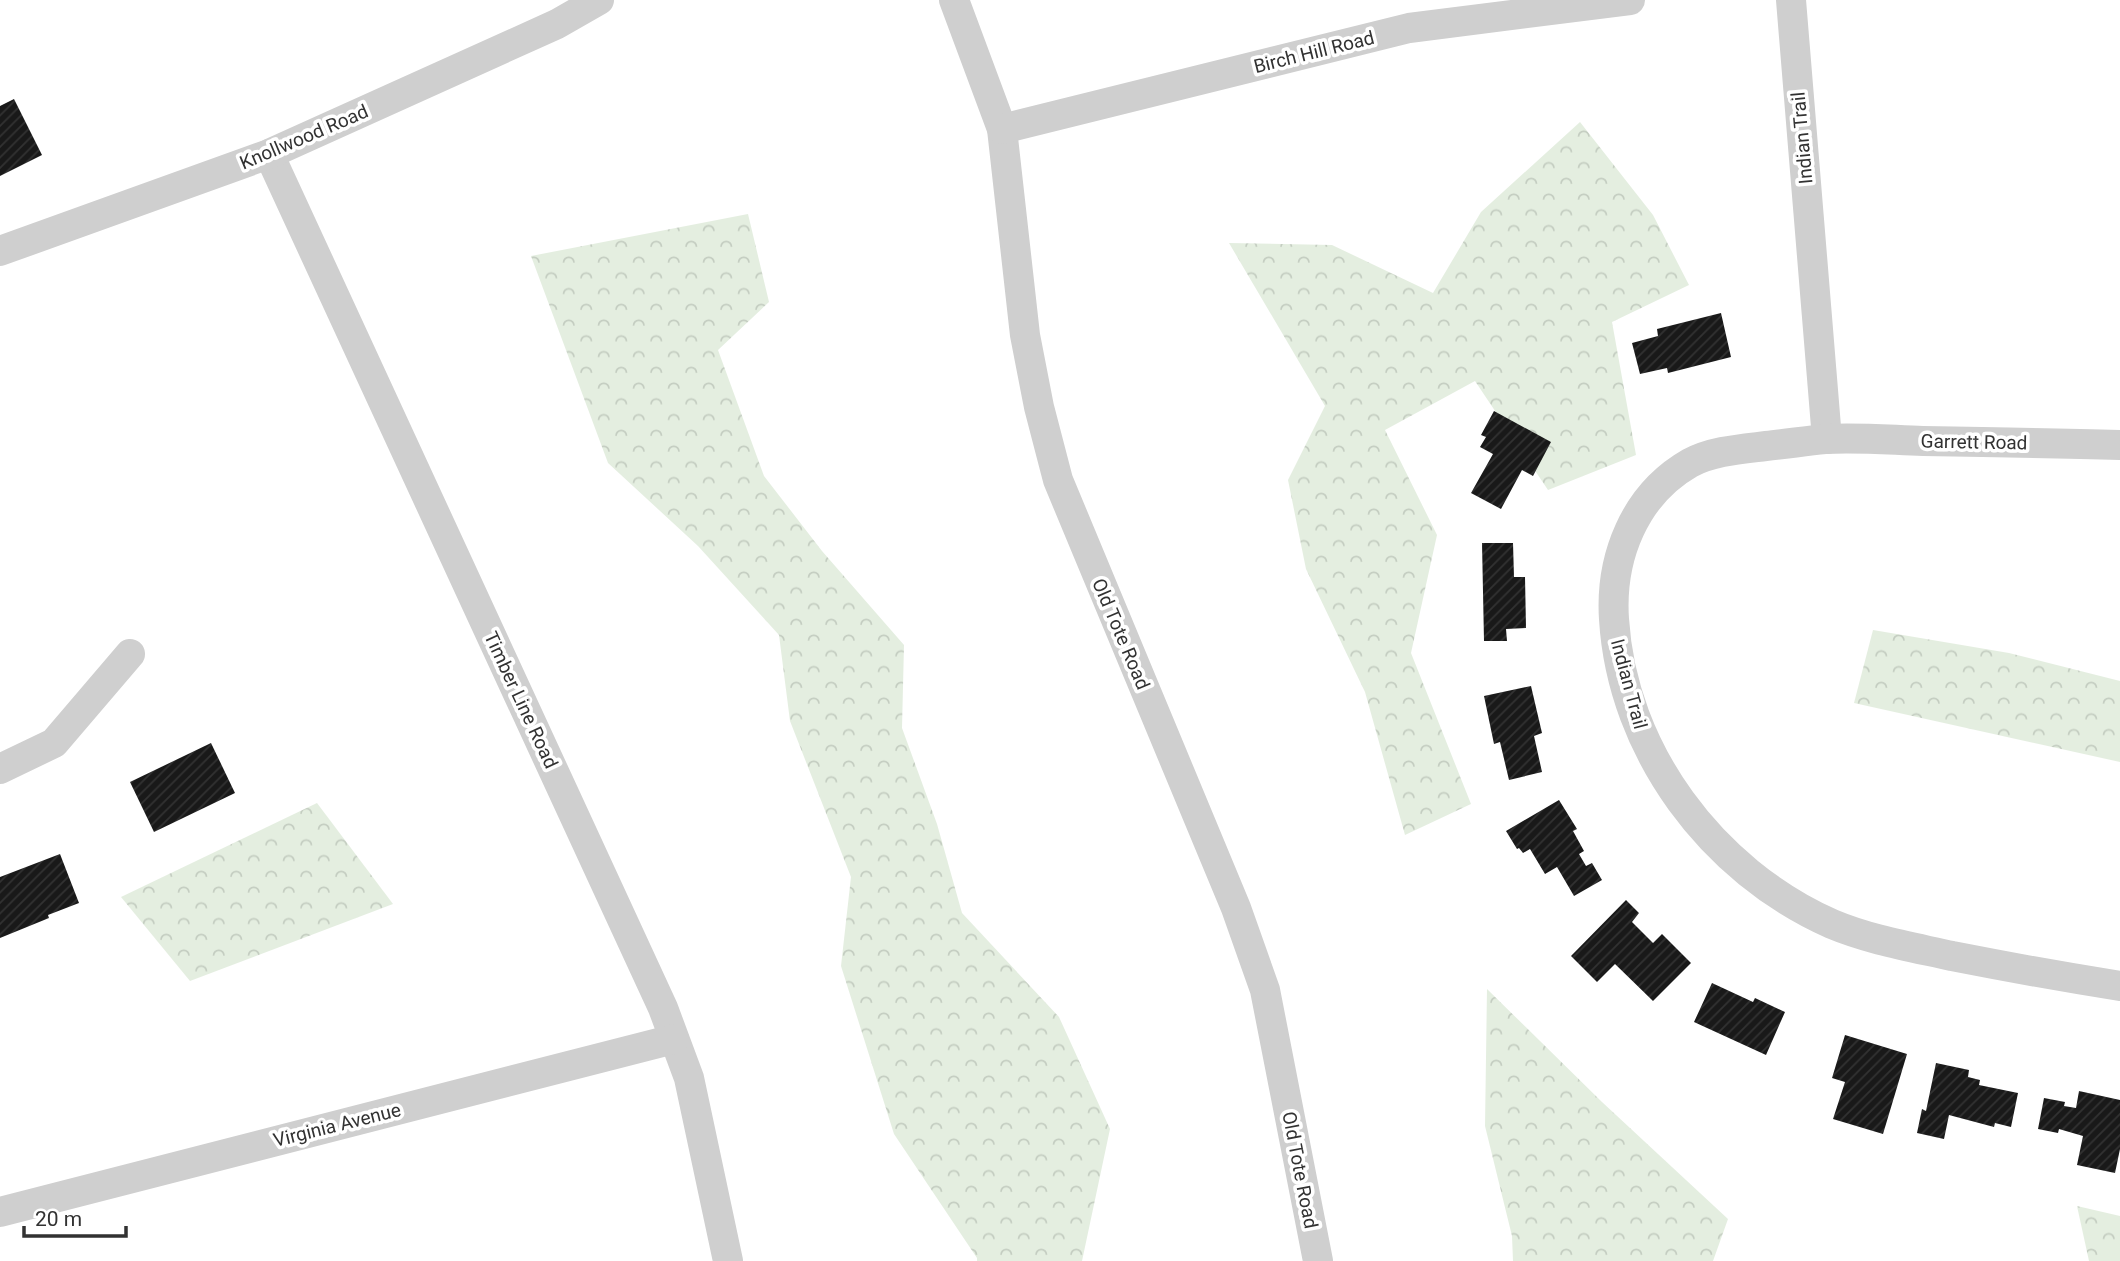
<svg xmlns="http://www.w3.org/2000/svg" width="2120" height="1261" font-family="Roboto,sans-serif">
<defs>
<pattern id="forest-crowns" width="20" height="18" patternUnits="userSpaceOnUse" patternTransform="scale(1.75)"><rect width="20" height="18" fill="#e4eee0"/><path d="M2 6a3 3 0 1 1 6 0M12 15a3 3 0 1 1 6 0" fill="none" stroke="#c4cdc1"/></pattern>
<pattern id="building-hatch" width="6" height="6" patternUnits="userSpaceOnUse" patternTransform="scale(1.75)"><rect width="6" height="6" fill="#191919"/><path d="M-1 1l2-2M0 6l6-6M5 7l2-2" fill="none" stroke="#323232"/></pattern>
</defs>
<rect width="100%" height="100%" fill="#fff"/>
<g fill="url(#forest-crowns)">
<path d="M1580,122L1653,215L1689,285L1612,322L1636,455L1548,490L1475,381L1385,430L1437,535L1411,653L1471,804L1405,835L1365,692L1306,569L1288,480L1325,406L1229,243L1332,245L1433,293L1481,212Z"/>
<path d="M748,214L769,302L718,350L764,476L822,551L904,645L902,728L937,824L962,913L1059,1017L1110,1129L1082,1261H977V1258L894,1134L841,966L851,877L790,721L779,635L698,546L608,463L531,256Z"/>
<path d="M1873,630L2009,653L2120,681V762L1854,703Z"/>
<path d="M317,803L393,904L190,981L121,897Z"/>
<path d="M1487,989L1602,1102L1728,1219L1713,1261H1513L1512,1236L1485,1126Z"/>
<path d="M2077,1206L2120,1216V1261H2089Z"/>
</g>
<g fill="url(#building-hatch)">
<path d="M14,99L42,155L0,176V106Z"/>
<path d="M1721,313L1731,357L1668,373L1667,368L1640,374L1632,343L1658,336L1657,329Z"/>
<path d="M1494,411L1551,442L1533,476L1522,470L1501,509L1471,493L1493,454L1480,447L1486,437L1481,435Z"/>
<path d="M1482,543H1513L1514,577H1525L1526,628L1506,629L1507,641H1484Z"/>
<path d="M1531,686L1542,733L1534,736L1542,772L1509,780L1500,742L1494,744L1484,696Z"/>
<path d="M211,743L235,793L154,832L130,782Z"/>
<path d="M1559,800L1577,829L1573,831L1584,851L1579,854L1586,866L1592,863L1602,880L1574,896L1557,867L1545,874L1530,849L1523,853L1519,848L1517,849L1506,831Z"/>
<path d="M60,854L79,903L48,915L49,918L0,938V877Z"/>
<path d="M1626,900L1639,913L1632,922L1653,943L1662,934L1691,963L1653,1001L1615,964L1597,982L1571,956Z"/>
<path d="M1712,983L1753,1002L1755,998L1785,1012L1766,1055L1694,1022Z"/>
<path d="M1845,1035L1907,1054L1883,1134L1833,1119L1845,1082L1832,1078Z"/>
<path d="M1936,1063L1969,1070L1968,1077L1980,1080L1979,1085L2018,1093L2011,1127L1995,1123L1994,1127L1949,1115L1944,1139L1917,1133L1922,1109L1926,1111Z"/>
<path d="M2079,1091L2120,1100V1149L2115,1173L2077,1165L2083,1136L2059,1129L2058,1133L2038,1129L2044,1098L2065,1102L2064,1106L2076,1108Z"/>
</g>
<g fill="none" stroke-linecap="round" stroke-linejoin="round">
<g stroke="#cfcfcf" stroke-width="30">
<path d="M954,0L1002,129L1025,335L1039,407L1058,480L1236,908L1265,990L1318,1261"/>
<path d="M1791,0L1827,439"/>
<path d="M1002,129L1409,28L1630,0"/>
<path d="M269,154L663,1008L689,1078L728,1261"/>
<path d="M0,251L269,154L557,24L599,0"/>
<path d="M2120,445C2054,443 1989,442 1923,441C1891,440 1857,437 1825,439C1805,441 1786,444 1766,446C1741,449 1712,451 1690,463C1634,495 1610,558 1614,619C1622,751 1712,871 1832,924C1870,940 1912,947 1952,956C2008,967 2064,977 2120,986"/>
<path d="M0,769L54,743L130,654"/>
<path d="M0,1212L674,1039"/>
</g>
</g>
<g text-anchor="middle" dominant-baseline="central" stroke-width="7" stroke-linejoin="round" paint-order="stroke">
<g font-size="19" fill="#323232" stroke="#fff">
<text transform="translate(1314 52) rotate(-14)">Birch Hill Road</text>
<text transform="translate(304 137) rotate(-23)">Knollwood Road</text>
<text transform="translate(1802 138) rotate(-95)">Indian Trail</text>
<text transform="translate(1974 442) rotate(1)">Garrett Road</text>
<text transform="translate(1121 634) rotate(67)">Old Tote Road</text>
<text transform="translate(1629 684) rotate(75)">Indian Trail</text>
<text transform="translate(521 700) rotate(65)">Timber Line Road</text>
<text transform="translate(337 1125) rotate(-14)">Virginia Avenue</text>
<text transform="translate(1300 1170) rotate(79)">Old Tote Road</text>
</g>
</g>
<path d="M24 1226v10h102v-10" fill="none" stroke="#323232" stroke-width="3.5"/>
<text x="35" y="1226" font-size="21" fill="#323232" stroke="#ffffff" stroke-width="5" paint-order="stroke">20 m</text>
</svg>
